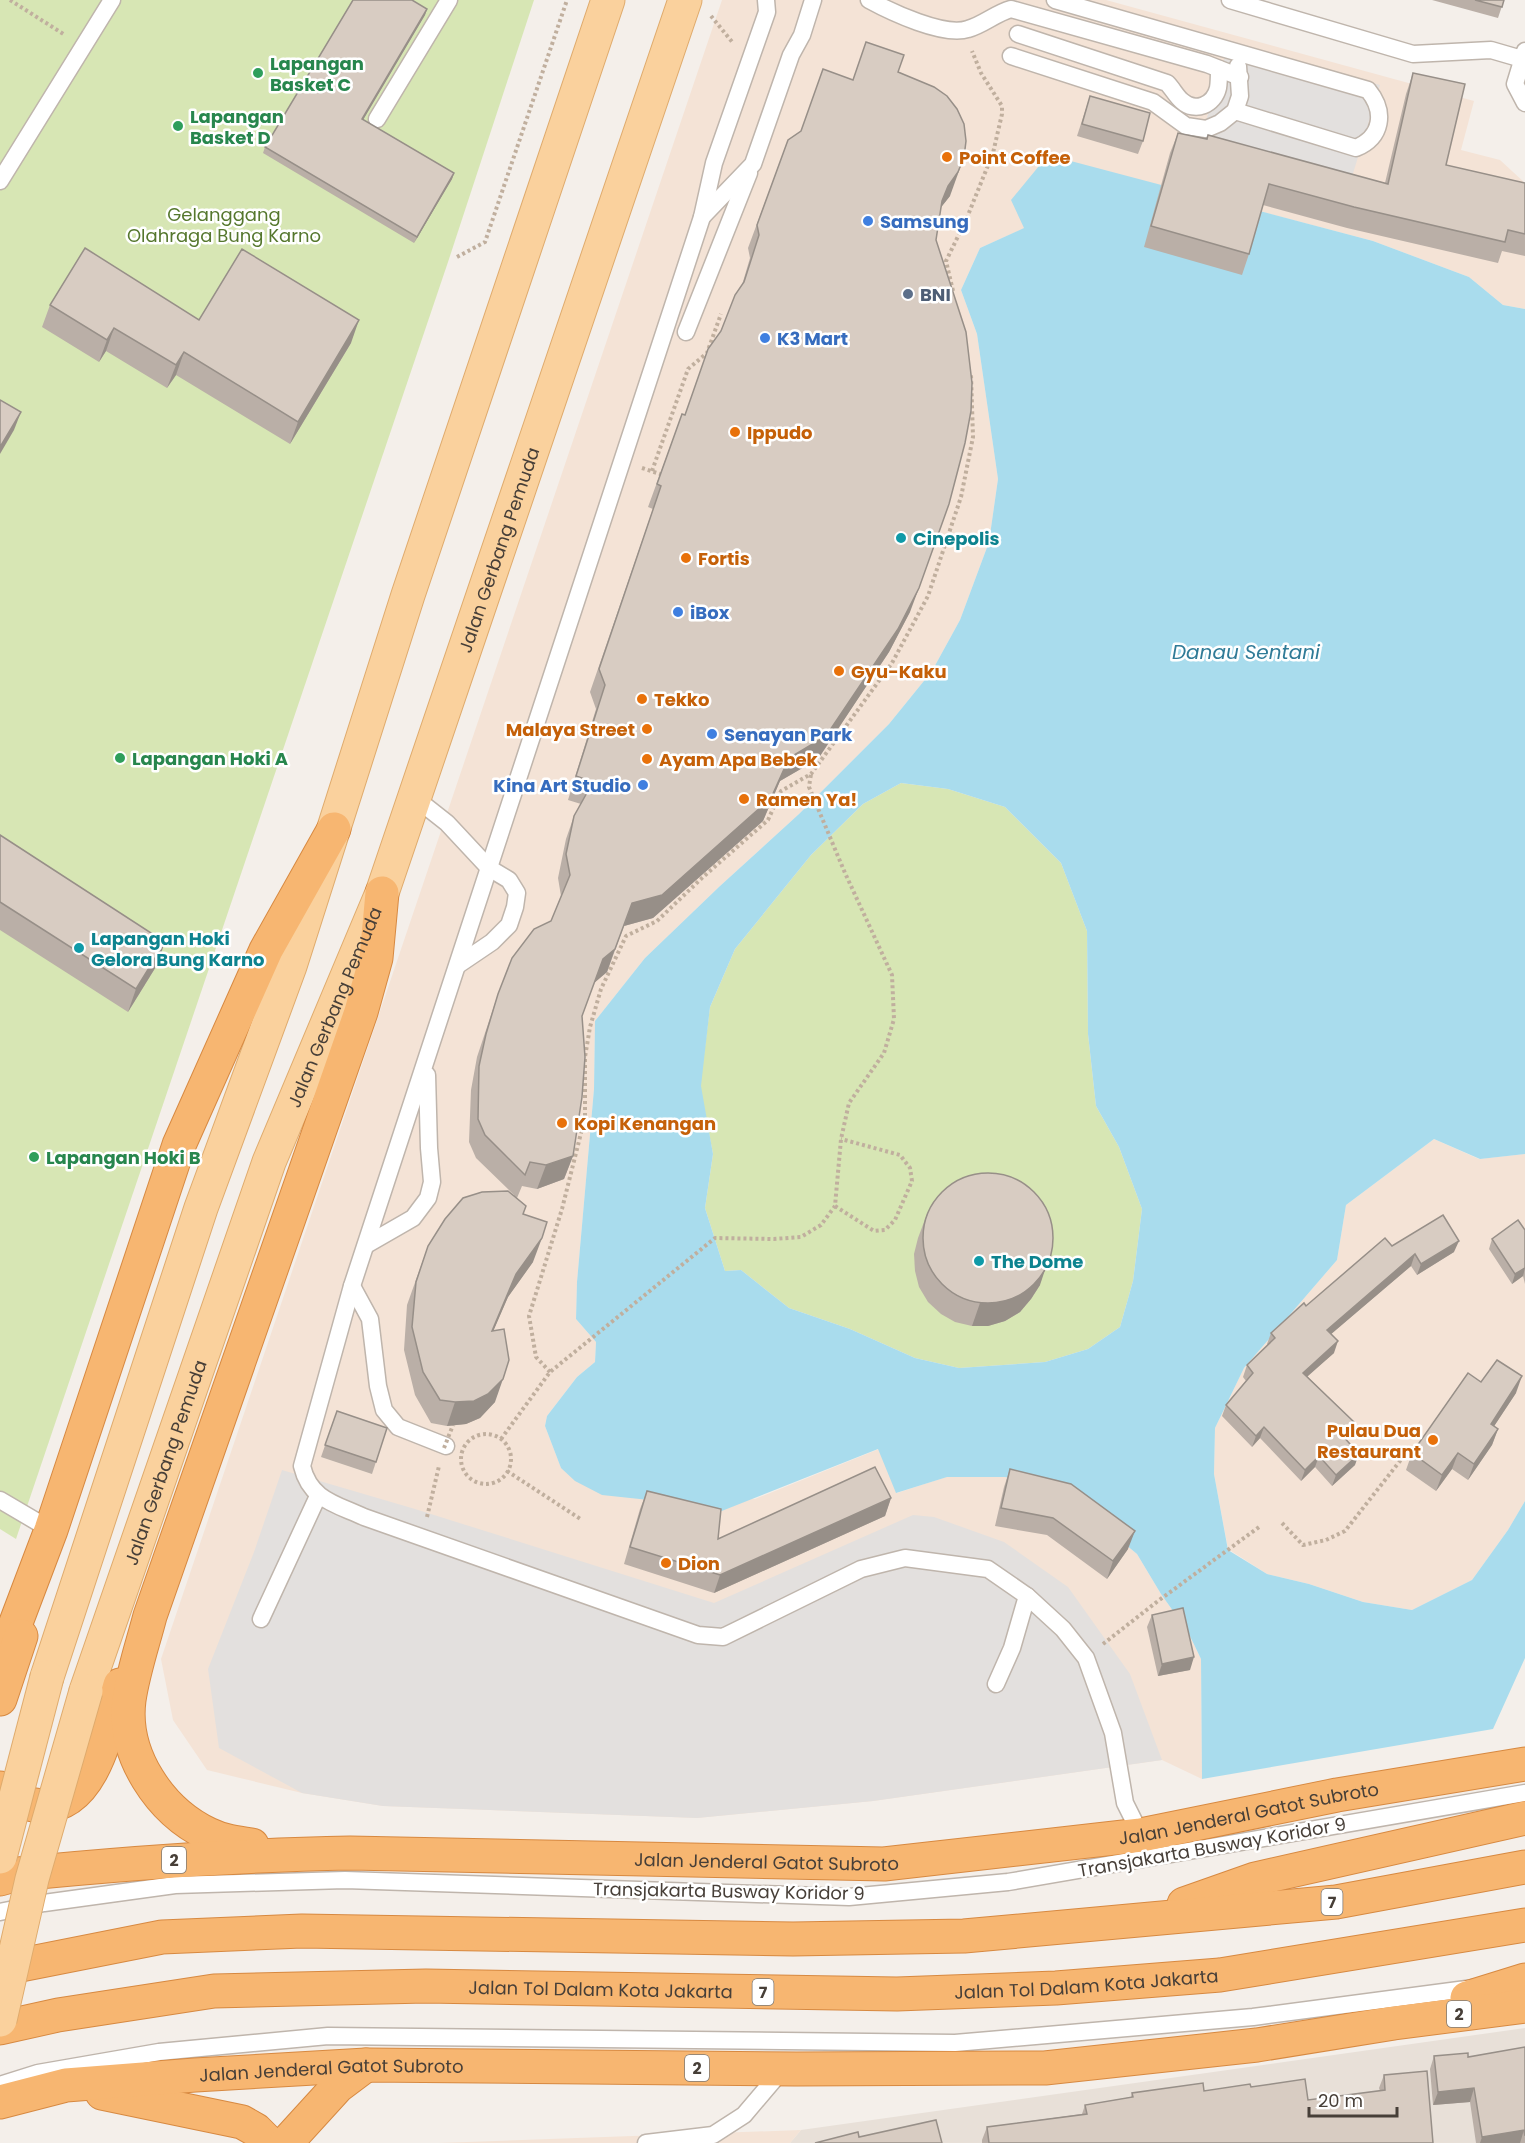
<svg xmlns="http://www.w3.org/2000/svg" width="1525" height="2143" font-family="Poppins,sans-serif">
<rect width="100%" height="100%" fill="#f4efea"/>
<path fill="#e8e0d8" d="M1525,2028V2143H790L801,2130Z"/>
<g fill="#f4e3d6">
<path d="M722,0H1106L1474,101L1461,150L1500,160L1525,183V309L1503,305L1469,277L1373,241L1048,156L1025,228L980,248L961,290L977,334L998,479L989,542L960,620L932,671L889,724L799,814L720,886L645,958L595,1021L594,1089L577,1282L576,1319L596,1342L595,1362L577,1377L547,1416L545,1426L561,1468L755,1499L879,1449L897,1493L946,1477H1005L1060,1490L1137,1554L1161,1594L1188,1632L1201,1659L1202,1779L1162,1760L873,1801L697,1818L383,1806L302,1793L207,1770L173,1720L161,1659Z"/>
<path d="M1434,1139L1479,1159L1525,1154V1501L1508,1530L1472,1580L1412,1610L1363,1602L1309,1584L1267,1574L1228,1549L1214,1474L1215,1428L1244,1368L1337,1260L1346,1205Z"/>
<path d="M801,2130L790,2143H438Z"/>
</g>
<g fill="#d7e6b4">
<path d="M0,0H534L448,262L16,1539L0,1529Z"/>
<path d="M901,783L948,789L1005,807L1061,863L1087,931L1088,1034L1096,1106L1119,1147L1142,1209L1133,1281L1120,1327L1088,1349L1045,1362L959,1368L915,1358L850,1329L789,1308L741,1270L725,1271L705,1208L713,1154L700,1086L710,1007L735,949L811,855L863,804Z"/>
</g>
<g fill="#e3e0de">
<path d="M1229,43L1380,85L1347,193L1198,148Z"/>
<path d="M282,1470L415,1509L714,1603L913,1515L934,1517L1004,1542L1068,1587L1130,1674L1162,1760L873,1801L697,1818L383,1806L302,1793L219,1748L208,1669L254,1552Z"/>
</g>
<path fill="#a9dced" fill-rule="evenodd" d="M1048,155L1373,241L1469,277L1503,305L1525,309V1154L1480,1159L1434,1139L1346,1205L1337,1260L1244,1368L1215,1428L1214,1474L1228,1550L1267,1574L1309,1584L1363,1602L1412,1610L1472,1580L1508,1530L1525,1501V1658L1493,1729L1202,1779L1201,1659L1188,1632L1161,1594L1137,1554L1060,1490L1005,1477H947L896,1493L878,1449L699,1520L649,1500L602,1495L575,1481L561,1468L545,1426L547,1416L577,1377L595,1362L596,1342L576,1319L577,1282L594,1089L595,1021L645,958L720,886L799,814L889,724L932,671L960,620L989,542L998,479L977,334L961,290L980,248L1024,228L1011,200ZM901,783L948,789L1005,807L1061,863L1087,931L1088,1034L1096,1106L1119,1147L1142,1209L1133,1281L1120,1327L1088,1349L1045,1362L959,1368L915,1358L850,1329L789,1308L741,1270L725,1271L705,1208L713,1154L701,1086L710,1007L735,949L811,855L863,804Z"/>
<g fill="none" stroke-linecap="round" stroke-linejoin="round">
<g stroke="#bfb5ac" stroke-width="19">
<g id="lane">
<path d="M766,0L767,12L714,163L702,217L352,1286L302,1466C310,1500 336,1504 364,1517L698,1635L723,1637L861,1569L905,1558L988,1569L1027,1596L1063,1629L1086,1658L1113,1733L1125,1803L1141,1835"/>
<path d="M869,0C891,12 944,37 968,29C983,25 996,13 1011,9L1207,64L1240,77"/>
<path d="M1055,0L1368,90C1386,112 1382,137 1356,148L1235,111"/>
<path d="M1230,0L1413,54L1491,50L1522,59"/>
<path d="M1018,34L1167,83C1173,89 1176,96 1182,101C1195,113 1214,105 1218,88C1219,82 1219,75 1219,69"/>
<path d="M1525,51L1515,84L1525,103"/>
<path d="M1011,56L1153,102L1186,126L1206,129L1220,123L1235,111L1240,96L1238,66"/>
<path d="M377,119L449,0"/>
<path d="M0,181L112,0"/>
<path d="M702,217L753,164L791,55L802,35L813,0"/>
<path d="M686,332L749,173"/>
<path d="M414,797L447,823L489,868L509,880L517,893L515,907L509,925L492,942L458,965"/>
<path d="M366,1245L413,1218L428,1198L432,1182L429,1148L427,1075"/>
<path d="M352,1286L370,1319L378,1386L384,1410L398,1427L446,1446"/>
<path d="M0,1500L51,1530"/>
<path d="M261,1619L318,1496"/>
<path d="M996,1684L1012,1648L1027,1596"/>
<path d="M0,1912L44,1903L175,1885L345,1880L849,1897L1008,1882L1525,1793"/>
<path d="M0,2085L38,2073L159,2052L328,2036L955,2043L1253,2017L1474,1988"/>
<path d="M646,2143L713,2135L744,2115L783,2069"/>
</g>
</g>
<g stroke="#dfab6d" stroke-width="35">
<g id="primary">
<path d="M47,1677L201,1208L290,966L408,595L608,0"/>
<path id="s1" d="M86,1691L269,1162L382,893L685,0"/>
</g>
</g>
<g stroke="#d78941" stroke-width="35">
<g id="highway">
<path d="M0,1655L9,1641L51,1530L179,1145L266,950L334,829"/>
<path d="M0,1699L21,1636"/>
<path d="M0,1788C12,1800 25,1805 42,1806C95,1807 108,1725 120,1685"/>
<path d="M252,1845C237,1843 222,1841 208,1834C160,1811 122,1755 129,1700C133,1672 143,1643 150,1616L361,1012L376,958L382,893"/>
<path id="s2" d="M0,1879L18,1874C129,1863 239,1855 350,1853L884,1864L1141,1835L1337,1795L1525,1764"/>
<path d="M1184,1904L1255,1879L1525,1818"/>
<path d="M0,1969L162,1937L302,1931L793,1939L964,1936L1336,1902L1525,1867"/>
<path d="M1467,1998L1525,1980"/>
<path id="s3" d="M0,2028L58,2015L214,1991L426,1986L897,1994L1056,1988L1220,1975L1525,1925"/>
<path d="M102,2093L242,2122L256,2130L269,2143"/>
<path id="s4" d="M0,2102L66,2085L195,2075L366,2065L796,2069L1045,2068L1257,2045L1394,2023L1525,2006"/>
<path d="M286,2143L338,2086L366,2065"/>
</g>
</g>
<g stroke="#c0af9e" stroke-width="4" stroke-dasharray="3 3" stroke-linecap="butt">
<path d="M10,0L65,35"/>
<path d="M711,16L733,43"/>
<path d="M457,257L485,242L567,0"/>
<path d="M953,291L946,261L966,220L993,153L1002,114V106L981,73L972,51"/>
<path d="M642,468L663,475"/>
<path d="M652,471L688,369L707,353L721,314"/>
<path d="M835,1206L874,1231L885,1230L895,1220L912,1181L910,1168L900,1155L841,1139"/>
<path d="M550,1372L536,1357L529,1316L562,1209L585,1117V1057L590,1027L601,989L626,936L657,921L703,877L768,820L781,791L811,774L892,663L928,596L961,497L973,437L971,375"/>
<circle cx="486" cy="1459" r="25"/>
<path d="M501,1439L550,1372L715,1238L774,1239L801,1237L821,1225L835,1206L841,1139L849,1103L884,1053L894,1019L892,975L845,873L809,787L811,774"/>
<path d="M507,1471L582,1520"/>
<path d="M427,1517L439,1466"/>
<path d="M1282,1523L1303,1545L1326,1540L1345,1531L1407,1452"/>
<path d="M1103,1644L1158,1601L1259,1527"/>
</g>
<use href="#lane" stroke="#fff" stroke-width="16"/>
<use href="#primary" stroke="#fad19d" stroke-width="33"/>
<use href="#highway" stroke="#f7b671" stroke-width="33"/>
<g stroke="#dfab6d" stroke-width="35" stroke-linecap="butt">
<g id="primary-bridge">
<path d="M0,1857L47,1677"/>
<path d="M0,2020L32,1879L86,1691"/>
</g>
</g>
<path stroke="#c0af9e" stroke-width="4" stroke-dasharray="3 3" stroke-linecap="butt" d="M444,1448L453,1425"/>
<use href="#primary-bridge" stroke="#fad19d" stroke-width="33"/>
</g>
<g fill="#baafa7">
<path d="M1432,0H1504L1498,18Z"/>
<path d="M427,9L425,15L363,120L454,173L452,179L414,243L263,153L265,147Z"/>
<path d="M898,72L950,196L941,207L936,240L910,612L889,652L818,759L780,781L763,821L653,918L624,926L607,972L594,983L582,1016L573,1156L564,1179L537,1189L522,1186L517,1198L526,1206L523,1214L533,1262L508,1297L493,1331L495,1402L480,1418L466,1424L447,1426L431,1423L415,1395L404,1350L407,1305L428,1246L514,1195L476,1158L469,1142L471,1090L477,1057L498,994L551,921L561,896L558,878L566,839L574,816L581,804L568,800L596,709L590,692L653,509L648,507L682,414L685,415L708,349L721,331L742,285L750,258L748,248L788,140L801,131L853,80Z"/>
<path d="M1413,73L1446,165L1525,183V256L1502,251L1498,263L1347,228L1263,205L1249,254L1242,275L1144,247L1170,153L1178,133L1385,183L1406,94Z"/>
<path d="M1090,96L1143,141L1138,154L1077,136Z"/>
<path d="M50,305L199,320L351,343L290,444L176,375L167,388L106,351L99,362L42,327Z"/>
<path d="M0,835L157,965L128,1012L0,930Z"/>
<path d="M927,1214L1040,1285L1031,1299L1020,1312L1005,1321L988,1326H972L955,1322L941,1314L928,1302L919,1287L915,1271L914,1254L918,1238Z"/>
<path d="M1525,1230V1284L1523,1276L1512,1284L1489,1249L1492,1239Z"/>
<path d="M1392,1246L1454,1252L1417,1275L1411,1266L1331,1334L1334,1353L1307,1376L1354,1422L1350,1433L1345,1438L1355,1465L1332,1486L1315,1467L1301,1481L1260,1438L1252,1447L1222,1416L1226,1405L1246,1381L1243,1377L1247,1365L1268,1345L1267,1344L1271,1333L1306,1306Z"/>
<path d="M1481,1382L1516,1393L1494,1426L1498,1429L1492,1445L1468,1480L1452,1469L1436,1491L1406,1470L1412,1453Z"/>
<path d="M337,1411L387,1428L372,1474L321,1457Z"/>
<path d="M1010,1469L1128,1549L1107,1579L1047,1535L995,1526L1004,1487Z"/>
<path d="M647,1491L718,1539L891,1498L885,1516L714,1593L624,1564L640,1509Z"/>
<path d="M1152,1615L1190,1670L1158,1676L1147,1627Z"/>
<path d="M1525,2047V2143H1476L1470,2102L1433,2105L1430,2069L1434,2056L1468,2057Z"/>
<path d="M1384,2075L1433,2143H982V2140L987,2127L1082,2114L1085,2105L1131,2097L1132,2093L1204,2091L1251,2087L1308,2100L1380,2091L1379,2088Z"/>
</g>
<g fill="#978f88">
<path d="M427,9L425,15L360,125L362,119Z"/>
<path d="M964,157L950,196L939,210L948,186Z"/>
<path d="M454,173L452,179L414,243L417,237Z"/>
<path d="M359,320L351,343L290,444L298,422Z"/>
<path d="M114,328L106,351L99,362L107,340Z"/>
<path d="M184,352L176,375L167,388L176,365Z"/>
<path d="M21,412L14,430L0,454V447Z"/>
<path d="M919,588L910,612L889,652L818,759L780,781L763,821L653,918L624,926L632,903Z"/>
<path d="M165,942L157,965L128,1012L136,989Z"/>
<path d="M615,949L607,972L594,983L603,959Z"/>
<path d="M573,1156L564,1179L537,1189L546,1165Z"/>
<path d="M542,1238L533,1262L508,1297L483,1355L492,1331L516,1274Z"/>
<path d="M1459,1241L1454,1252L1417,1275L1421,1264Z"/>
<path d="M1415,1254L1411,1266L1323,1341L1327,1330Z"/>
<path d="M1048,1261L1040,1285L1031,1299L1020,1312L1005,1321L988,1326H972L980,1303Z"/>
<path d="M1525,1268L1523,1276L1512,1284L1515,1274Z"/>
<path d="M1338,1341L1334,1353L1299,1384L1303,1373Z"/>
<path d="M1522,1376L1516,1393L1485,1440L1491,1424Z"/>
<path d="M503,1379L495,1402L480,1418L466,1424L447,1426L455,1402Z"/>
<path d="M1354,1422L1350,1433L1337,1445L1341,1434Z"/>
<path d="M1264,1427L1260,1438L1252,1447L1256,1436Z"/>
<path d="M1498,1429L1492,1445L1468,1480L1474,1464Z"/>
<path d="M1458,1453L1452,1469L1436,1491L1442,1475Z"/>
<path d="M1359,1454L1355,1465L1332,1486L1336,1475Z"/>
<path d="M1319,1456L1315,1467L1301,1481L1305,1470Z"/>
<path d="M891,1498L885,1516L714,1593L720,1575Z"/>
<path d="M1135,1531L1128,1549L1107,1579L1113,1561Z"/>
<path d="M1194,1657L1190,1670L1158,1676L1162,1664Z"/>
<path d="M1474,2088L1470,2102L1433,2105L1438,2092Z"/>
<path d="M1524,2130L1520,2143H1480L1482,2137Z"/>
</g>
<g fill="#d8ccc2" stroke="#978f88" stroke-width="1.5">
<path d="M353,0H412L427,9L362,119L454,173L417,237L265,147Z"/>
<path d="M1475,0H1504L1502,7Z"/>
<path d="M866,42L904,55L898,72L934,87L947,96L957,109L964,124L966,141L964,157L958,172L948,186L942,201L936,240L966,332L972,383L971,411L965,443L949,504L919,588L898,629L826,736L789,758L771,798L662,895L632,903L615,949L603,959L582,1016L585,1057L582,1097L573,1156L546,1165L530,1162L525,1175L485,1135L478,1119L479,1066L486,1034L498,994L512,958L534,929L551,921L570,875L566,854L574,816L593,782L576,776L605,685L599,669L661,486L657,484L682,414L685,415L708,349L721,331L735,295L744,282L759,235L757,225L788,140L801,131L823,69L853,80Z"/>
<path d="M1413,73L1465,84L1446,165L1525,183V234L1508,230L1505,242L1354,207L1269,184L1249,254L1151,226L1178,133L1207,139L1208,135L1388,184Z"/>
<path d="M1090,96L1150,113L1143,141L1082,124Z"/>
<path d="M85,248L199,320L242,249L359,320L298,422L184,352L176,365L114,328L107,340L50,305Z"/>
<path d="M0,400L21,412L0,447Z"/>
<path d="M0,835L165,942L136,989L0,902Z"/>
<circle cx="988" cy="1238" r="65"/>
<path d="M508,1191L526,1206L523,1214L547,1222L542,1238L516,1274L492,1331L504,1329L509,1360L503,1379L488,1394L474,1401L455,1402L440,1400L423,1372L412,1327L416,1282L428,1246L445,1219L463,1198L482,1192Z"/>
<path d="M1443,1215L1459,1241L1421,1264L1415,1254L1327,1330L1338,1341L1303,1373L1354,1422L1341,1434L1359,1454L1336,1475L1319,1456L1305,1470L1264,1427L1256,1436L1226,1405L1253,1373L1247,1365L1275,1338L1271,1333L1304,1303L1306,1306L1385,1238L1392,1246Z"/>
<path d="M1518,1220L1525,1230V1268L1515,1274L1492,1239Z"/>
<path d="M1497,1360L1522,1376L1491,1424L1498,1429L1474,1464L1458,1453L1442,1475L1412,1453L1468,1373L1481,1382Z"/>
<path d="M337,1411L387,1428L376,1462L325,1445Z"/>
<path d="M875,1467L891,1498L720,1575L630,1547L647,1491L721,1509L718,1539Z"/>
<path d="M1010,1469L1071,1484L1135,1531L1113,1561L1053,1518L1001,1508Z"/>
<path d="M1183,1608L1194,1657L1162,1664L1152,1615Z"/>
<path d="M1525,2047V2136L1524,2130L1482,2137L1474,2088L1438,2092L1434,2056L1468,2053V2057Z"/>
<path d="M1427,2071L1433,2143H989L987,2127L1087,2114L1085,2105L1133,2097L1132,2093L1203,2083L1204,2091L1250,2084L1251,2087L1305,2079L1308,2100L1385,2090L1384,2075Z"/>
<path d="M936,2120L942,2143H815L858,2132L859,2137Z"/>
</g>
<g fill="#2e9e5b" stroke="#fff" stroke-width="2">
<circle cx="258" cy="73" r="6"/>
<circle cx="178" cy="126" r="6"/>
<circle cx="120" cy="758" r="6"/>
<circle cx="34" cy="1157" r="6"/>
</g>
<g fill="#e8710a" stroke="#fff" stroke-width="2">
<circle cx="947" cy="157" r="6"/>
<circle cx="735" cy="432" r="6"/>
<circle cx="686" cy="558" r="6"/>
<circle cx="839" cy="671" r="6"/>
<circle cx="642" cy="699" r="6"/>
<circle cx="647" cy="729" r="6"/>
<circle cx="647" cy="759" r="6"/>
<circle cx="744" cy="799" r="6"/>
<circle cx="562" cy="1123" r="6"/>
<circle cx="1433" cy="1440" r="6"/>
<circle cx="666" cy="1563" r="6"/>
</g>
<g fill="#3f7fe0" stroke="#fff" stroke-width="2">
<circle cx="868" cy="221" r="6"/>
<circle cx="765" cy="338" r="6"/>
<circle cx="678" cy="612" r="6"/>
<circle cx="712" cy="734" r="6"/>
<circle cx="643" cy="785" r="6"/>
</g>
<circle fill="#5c6f8a" stroke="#fff" stroke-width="2" cx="908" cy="294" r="6"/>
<g fill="#0f9aa8" stroke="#fff" stroke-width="2">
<circle cx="901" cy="538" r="6"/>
<circle cx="79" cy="948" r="6"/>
<circle cx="979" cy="1261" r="6"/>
</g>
<g text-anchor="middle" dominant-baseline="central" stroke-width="5" stroke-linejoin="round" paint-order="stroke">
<g fill="#fff" stroke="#7e7974" stroke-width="1.5">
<rect x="162" y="1847" width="24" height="26" rx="4.5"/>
<rect x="1321.5" y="1889" width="21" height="26" rx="4.5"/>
<rect x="752.5" y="1979" width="21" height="26" rx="4.5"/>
<rect x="1447" y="2001" width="24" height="26" rx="4.5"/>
<rect x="685" y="2055" width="24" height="26" rx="4.5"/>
</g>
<g font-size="16" font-weight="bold" fill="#473f38">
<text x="174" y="1860">2</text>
<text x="1332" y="1902">7</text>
<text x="763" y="1992">7</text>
<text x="1459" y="2014">2</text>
<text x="697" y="2068">2</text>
</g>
<g font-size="18" font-weight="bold" fill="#27864d" stroke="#fff" text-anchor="start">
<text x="270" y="63">Lapangan<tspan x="270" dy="21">Basket C</tspan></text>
<text x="190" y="116">Lapangan<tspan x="190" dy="21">Basket D</tspan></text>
<text x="132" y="758">Lapangan Hoki A</text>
<text x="46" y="1157">Lapangan Hoki B</text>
</g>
<g font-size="18" font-weight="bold" fill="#c56008" stroke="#fff" text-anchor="start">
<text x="959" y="157">Point Coffee</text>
<text x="747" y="432">Ippudo</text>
<text x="698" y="558">Fortis</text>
<text x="851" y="671">Gyu-Kaku</text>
<text x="654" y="699">Tekko</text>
<text x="635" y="729" text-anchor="end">Malaya Street</text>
<text x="659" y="759">Ayam Apa Bebek</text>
<text x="756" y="799">Ramen Ya!</text>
<text x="574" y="1123">Kopi Kenangan</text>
<text x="1421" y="1430" text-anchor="end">Pulau Dua<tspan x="1421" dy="21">Restaurant</tspan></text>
<text x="678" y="1563">Dion</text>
</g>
<g font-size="18" fill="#55772d" stroke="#fff">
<text x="224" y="214">Gelanggang<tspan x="224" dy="21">Olahraga Bung Karno</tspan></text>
</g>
<g font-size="18" font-weight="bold" fill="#366cbe" stroke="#fff" text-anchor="start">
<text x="880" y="221">Samsung</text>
<text x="777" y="338">K3 Mart</text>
<text x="690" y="612">iBox</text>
<text x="724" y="734">Senayan Park</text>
<text x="631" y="785" text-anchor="end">Kina Art Studio</text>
</g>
<g font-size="18" font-weight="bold" fill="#4e5e75" stroke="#fff" text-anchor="start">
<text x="920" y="294">BNI</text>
</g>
<g font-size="18" font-weight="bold" fill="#0d838f" stroke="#fff" text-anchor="start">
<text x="913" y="538">Cinepolis</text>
<text x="91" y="938">Lapangan Hoki<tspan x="91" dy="21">Gelora Bung Karno</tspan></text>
<text x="991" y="1261">The Dome</text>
</g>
<g font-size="18" fill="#473f38" stroke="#fff">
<text stroke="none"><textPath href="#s1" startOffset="1214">Jalan Gerbang Pemuda</textPath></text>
<text stroke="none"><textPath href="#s1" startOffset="728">Jalan Gerbang Pemuda</textPath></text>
<text stroke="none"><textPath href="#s1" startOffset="242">Jalan Gerbang Pemuda</textPath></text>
<text stroke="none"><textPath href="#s2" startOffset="1254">Jalan Jenderal Gatot Subroto</textPath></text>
<text transform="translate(1212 1847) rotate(-10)">Transjakarta Busway Koridor 9</text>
<text stroke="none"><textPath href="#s2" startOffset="768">Jalan Jenderal Gatot Subroto</textPath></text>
<text transform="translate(729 1891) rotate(1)">Transjakarta Busway Koridor 9</text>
<text stroke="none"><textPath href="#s3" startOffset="1090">Jalan Tol Dalam Kota Jakarta</textPath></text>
<text stroke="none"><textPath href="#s3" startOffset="604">Jalan Tol Dalam Kota Jakarta</textPath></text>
<text stroke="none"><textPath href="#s4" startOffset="334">Jalan Jenderal Gatot Subroto</textPath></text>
</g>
<g font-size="20" font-style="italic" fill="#307b97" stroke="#fff">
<text x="1246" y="652">Danau Sentani</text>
</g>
</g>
<path d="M1309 2107v9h88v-9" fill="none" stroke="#473f38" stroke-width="3"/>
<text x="1318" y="2107" font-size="18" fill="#473f38" stroke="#ffffff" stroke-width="4.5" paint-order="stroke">20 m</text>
</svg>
